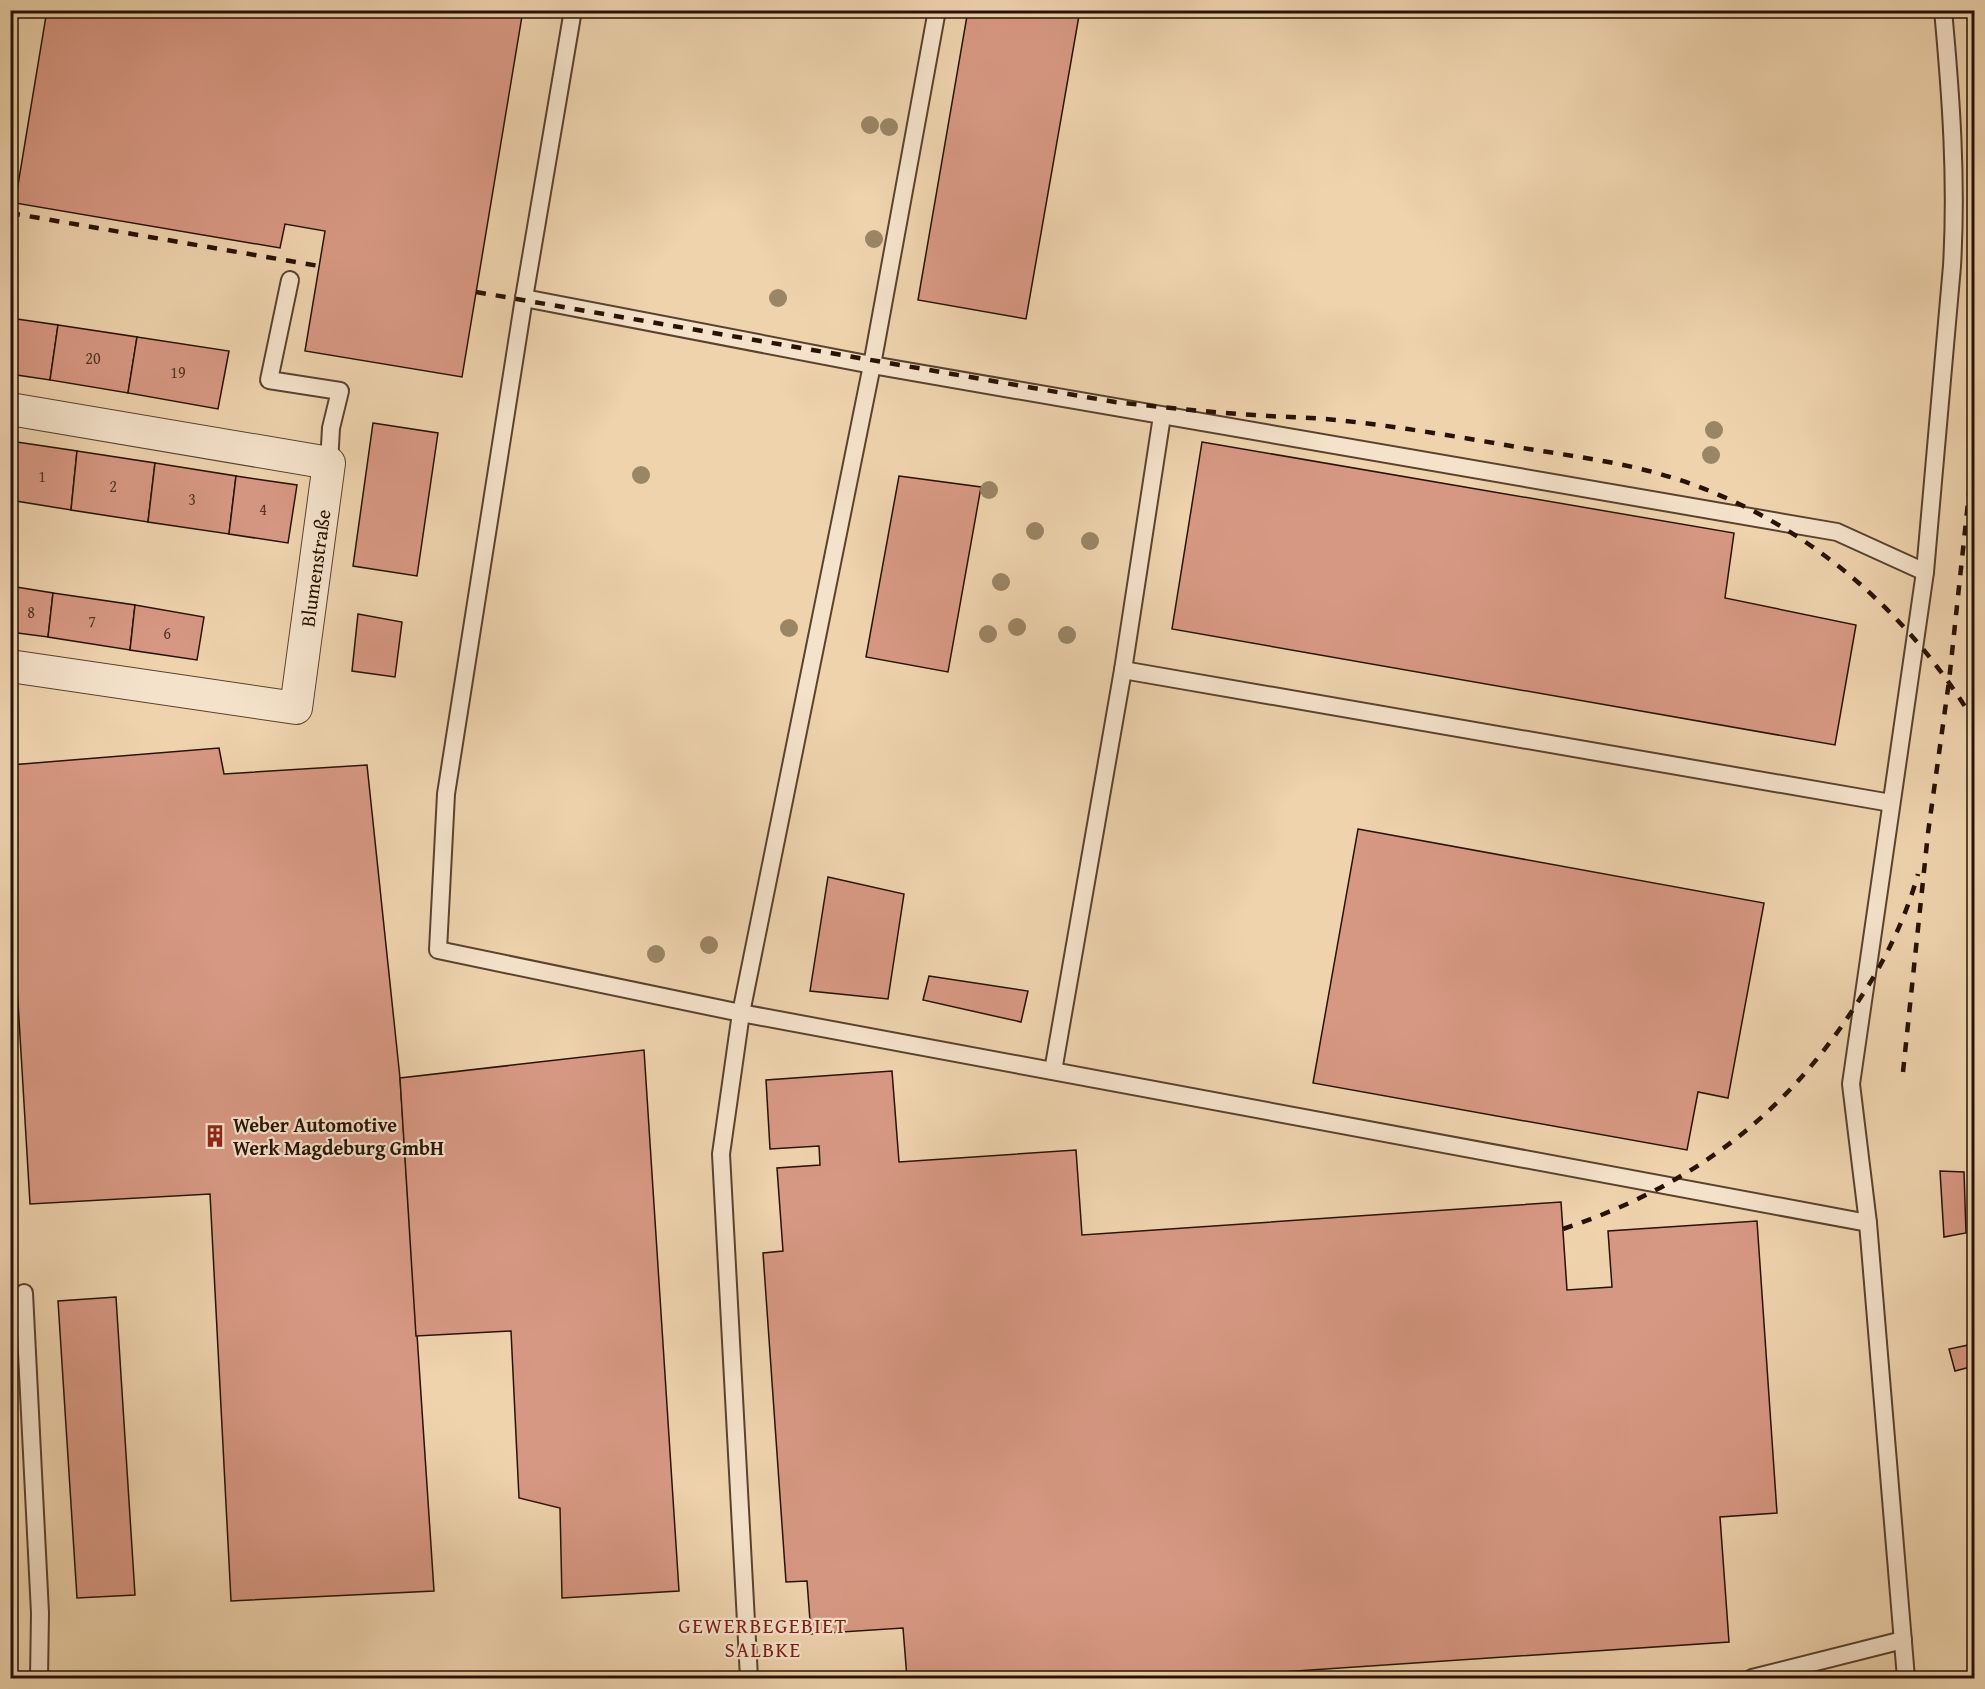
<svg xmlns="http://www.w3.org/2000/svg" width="1985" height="1689" font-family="'Gentium Book Plus',serif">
<rect width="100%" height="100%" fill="#eed3ad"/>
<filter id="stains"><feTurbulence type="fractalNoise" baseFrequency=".00333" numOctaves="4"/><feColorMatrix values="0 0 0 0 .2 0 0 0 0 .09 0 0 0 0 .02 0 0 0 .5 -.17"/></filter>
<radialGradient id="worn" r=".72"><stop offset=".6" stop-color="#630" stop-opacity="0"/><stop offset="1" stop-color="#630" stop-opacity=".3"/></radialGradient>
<g fill="#d79883" stroke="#281202" stroke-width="1.5">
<path d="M47,10H523L462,377L305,351L325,231L285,224L280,248L15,203Z"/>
<path d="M968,10H1080L1026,319L918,300Z"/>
<path d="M10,318L58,325L50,380L10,374Z"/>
<path d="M58,325L137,337L128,393L50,380Z"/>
<path d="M137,337L229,351L218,409L128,393Z"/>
<path d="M373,423L438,433L417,576L353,566Z"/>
<path d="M10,441L77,451L71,510L10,500Z"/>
<path d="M1202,442L1734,533L1725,598L1856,625L1835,745L1172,629Z"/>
<path d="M77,451L155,463L148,522L71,510Z"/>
<path d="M155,463L236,476L229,534L148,522Z"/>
<path d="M236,476L297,485L288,543L229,534Z"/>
<path d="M899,476L981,487L948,672L866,657Z"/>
<path d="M10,586L53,593L48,637L10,632Z"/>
<path d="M53,593L135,605L130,650L48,637Z"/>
<path d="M135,605L204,617L197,660L130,650Z"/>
<path d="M358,614L402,622L395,677L352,671Z"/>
<path d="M219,748L224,774L367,765L400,1078L434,1591L231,1601L210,1194L30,1204L10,868V765Z"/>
<path d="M1358,829L1764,903L1728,1098L1698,1092L1687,1150L1313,1083Z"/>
<path d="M828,877L904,894L888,999L810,991Z"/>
<path d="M929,976L1028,991L1021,1022L923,1000Z"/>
<path d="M644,1050L679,1591L562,1598L560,1508L519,1498L511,1331L416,1336L400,1078Z"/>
<path d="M892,1071L899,1162L1076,1150L1082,1235L1561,1202L1567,1290L1612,1287L1608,1231L1757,1221L1777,1513L1720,1517L1729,1642L1192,1678H907L903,1628L811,1634L807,1581L786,1582L763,1253L783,1251L777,1168L820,1165L819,1146L770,1149L766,1080Z"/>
<path d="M1940,1171L1964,1172L1966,1233L1944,1237Z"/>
<path d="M116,1297L135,1595L77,1598L58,1301Z"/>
<path d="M1973,1344L1974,1366L1955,1371L1949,1349Z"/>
</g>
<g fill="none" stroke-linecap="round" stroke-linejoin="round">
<g stroke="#5a422d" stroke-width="20">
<g id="service">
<path d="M573,10L524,298L446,794L438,950L741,1013L1868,1223"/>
<path d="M290,280L269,380L340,391L331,428L329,463"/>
<path d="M524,298L872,365L1837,532L1925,572"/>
<path d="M1123,670L1891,803"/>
<path d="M1053,1071L1123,670L1162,416"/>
<path d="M24,1293L40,1613L39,1678"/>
<path d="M749,1678L721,1154L741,1013L872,365L937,10"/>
<path d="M1752,1678L1903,1640"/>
<path d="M1906,1678L1868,1223L1851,1084L1925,572L1952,266C1957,180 1951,96 1943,10"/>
</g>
</g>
<g stroke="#5a422d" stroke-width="34">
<path id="minor" d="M10,409L329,463L296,708L10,666"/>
</g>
<use href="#service" stroke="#f4e2ca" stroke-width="16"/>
<use href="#minor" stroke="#f4e2ca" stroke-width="32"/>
<g stroke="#281202" stroke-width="4.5" stroke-dasharray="10 10" stroke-linecap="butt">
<path d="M10,213L319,266"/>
<path d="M476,292L1115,402C1161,407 1207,412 1254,415C1278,417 1302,417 1326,419C1390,425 1454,436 1517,447C1558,454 1600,459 1641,469C1782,503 1900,598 1974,721"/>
<path d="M1903,1072L1928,833L1949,681L1974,446"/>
<path d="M1563,1229C1694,1185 1788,1114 1861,997C1886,959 1906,917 1918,874"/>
</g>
</g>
<g fill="#9a8565">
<circle cx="870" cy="125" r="9"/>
<circle cx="889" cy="127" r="9"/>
<circle cx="874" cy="239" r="9"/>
<circle cx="778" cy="298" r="9"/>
<circle cx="1714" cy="430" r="9"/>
<circle cx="1711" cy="455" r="9"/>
<circle cx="641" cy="475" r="9"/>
<circle cx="989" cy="490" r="9"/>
<circle cx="1035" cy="531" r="9"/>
<circle cx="1090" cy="541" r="9"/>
<circle cx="1001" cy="582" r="9"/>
<circle cx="1017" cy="627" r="9"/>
<circle cx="789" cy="628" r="9"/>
<circle cx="988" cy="634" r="9"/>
<circle cx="1067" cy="635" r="9"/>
<circle cx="709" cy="945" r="9"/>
<circle cx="656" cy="954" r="9"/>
</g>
<defs>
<g id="building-bare" transform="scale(1.8)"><path d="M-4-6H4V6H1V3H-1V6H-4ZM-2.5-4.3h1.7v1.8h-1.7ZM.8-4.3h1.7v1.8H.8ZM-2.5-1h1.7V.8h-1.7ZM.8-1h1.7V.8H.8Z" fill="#8f2418" stroke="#f4e2ca" stroke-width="2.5" paint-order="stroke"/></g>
</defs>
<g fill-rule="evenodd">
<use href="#building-bare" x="215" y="1136"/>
</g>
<g text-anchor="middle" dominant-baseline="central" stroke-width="4.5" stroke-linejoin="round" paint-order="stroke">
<g font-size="16" fill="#543422">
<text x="93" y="358">20</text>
<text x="178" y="372">19</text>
<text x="42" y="476">1</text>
<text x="113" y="486">2</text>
<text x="192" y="499">3</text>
<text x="263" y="509">4</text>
<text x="31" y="612">8</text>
<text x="92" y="621">7</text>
<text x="167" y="633">6</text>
</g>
<g font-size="20" fill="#281202" stroke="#f4e2ca">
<text transform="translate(315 568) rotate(-82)">Blumenstraße</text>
</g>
<g font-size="20" font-weight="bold" fill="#281202" stroke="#f4e2ca" text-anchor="start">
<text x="233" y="1124">Weber Automotive<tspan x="233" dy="23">Werk Magdeburg GmbH</tspan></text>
</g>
<g font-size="21" letter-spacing="1.5" fill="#7a1f14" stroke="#f4e2ca">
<text x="763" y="1625">GEWERBEGEBIET<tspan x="763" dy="24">SALBKE</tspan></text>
</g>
</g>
<rect width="1985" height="1689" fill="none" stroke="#eed3ad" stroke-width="36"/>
<rect x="12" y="12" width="1961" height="1665" fill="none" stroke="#281202" stroke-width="3"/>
<rect x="18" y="18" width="1949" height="1653" fill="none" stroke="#281202" stroke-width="1.5"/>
<rect width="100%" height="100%" filter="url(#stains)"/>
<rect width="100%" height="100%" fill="url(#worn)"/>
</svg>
